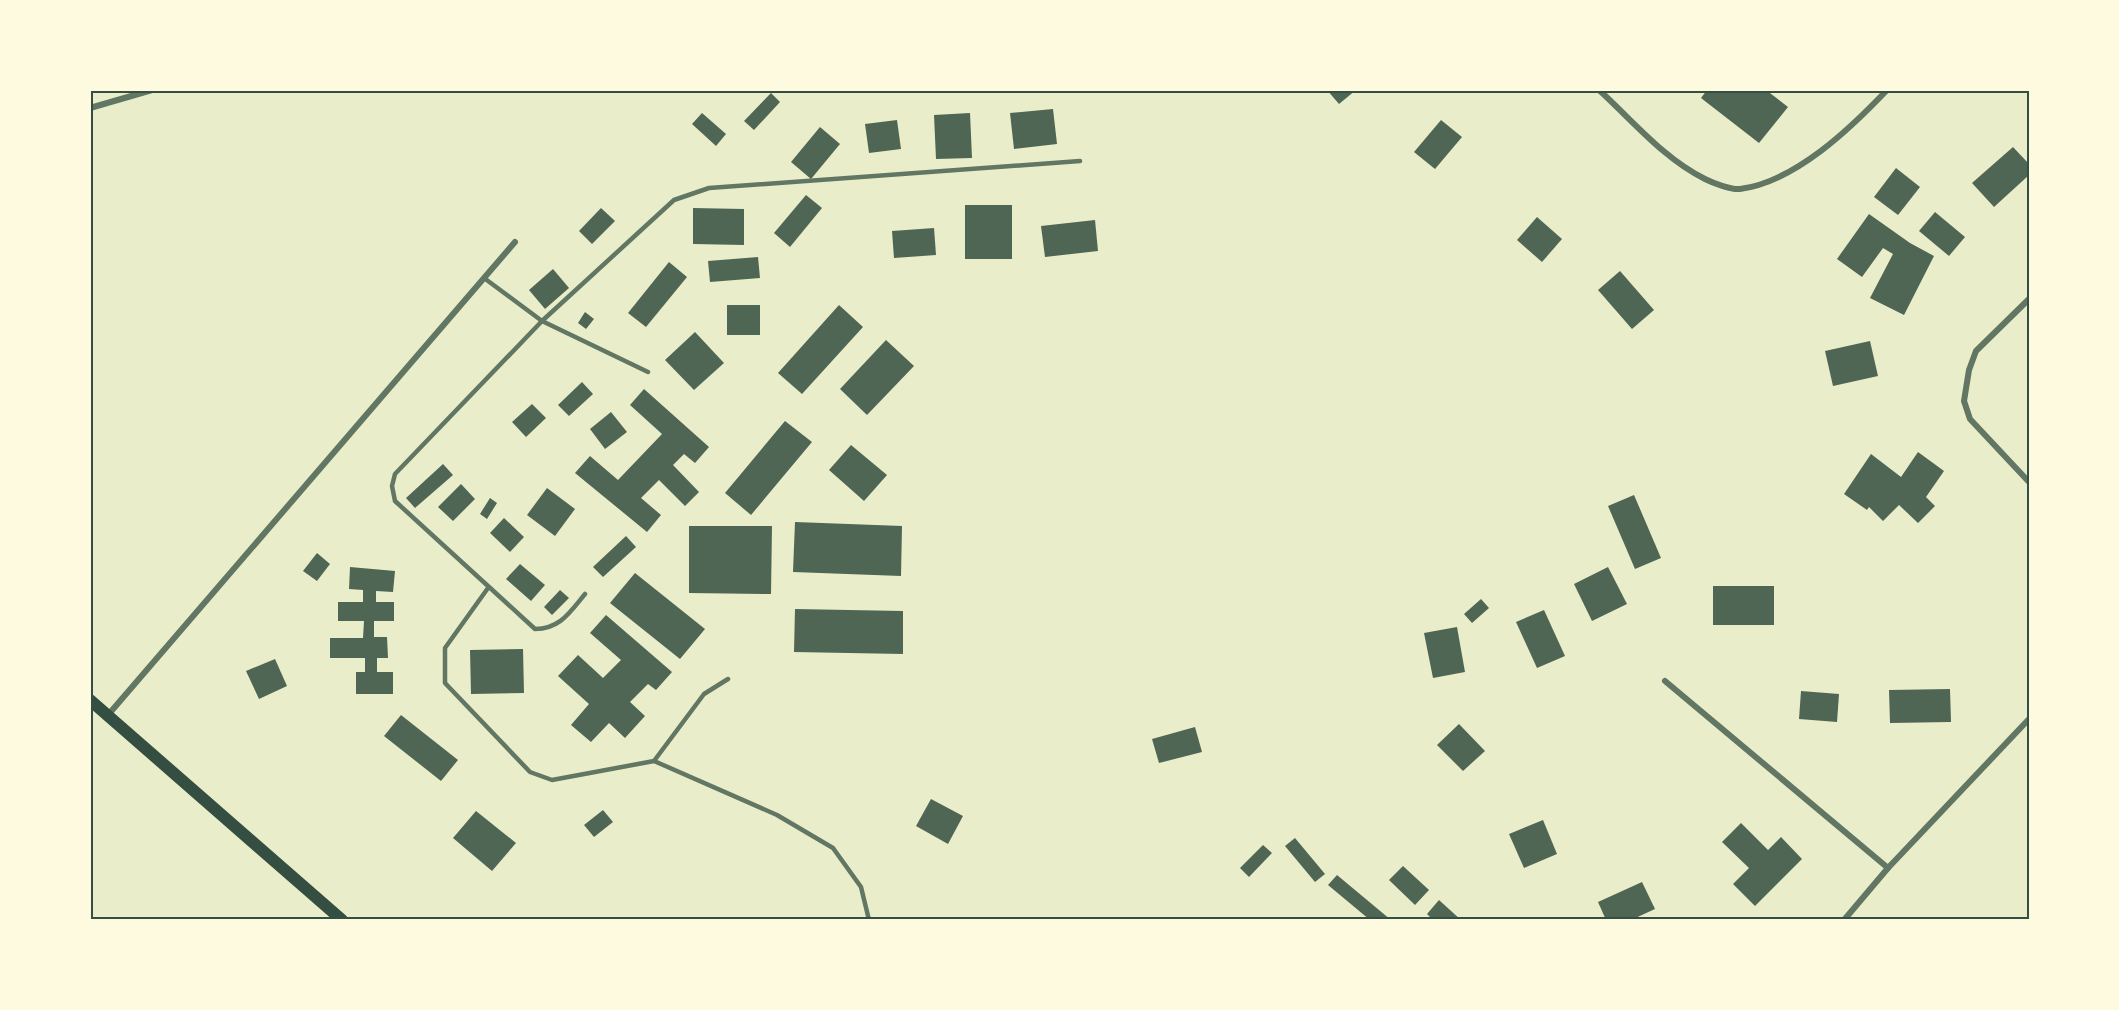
<svg xmlns="http://www.w3.org/2000/svg" width="2119" height="1010" font-family="'DejaVu Sans',sans-serif">
<rect width="100%" height="100%" fill="#e9edc9"/>
<g fill="#4f6655">
<path d="M1327,90H1356L1339,104Z"/>
<path d="M1707,90H1766L1788,107L1759,143L1701,98Z"/>
<path d="M771,93L780,102L754,130L744,121Z"/>
<path d="M1053,109L1057,144L1014,149L1010,113Z"/>
<path d="M702,113L726,134L716,146L692,124Z"/>
<path d="M970,113L972,158L936,159L934,115Z"/>
<path d="M897,120L901,149L869,153L865,124Z"/>
<path d="M1441,120L1462,137L1435,169L1414,152Z"/>
<path d="M820,127L840,144L811,179L791,162Z"/>
<path d="M2013,147L2029,164V175L1994,207L1972,183Z"/>
<path d="M1896,168L1920,187L1898,215L1874,197Z"/>
<path d="M806,195L822,208L790,247L774,233Z"/>
<rect x="965" y="205" width="47" height="54"/>
<path d="M601,208L615,221L592,244L579,231Z"/>
<path d="M693,208L744,209V245L693,244Z"/>
<path d="M1935,212L1965,237L1949,256L1919,231Z"/>
<path d="M1869,214L1910,243L1934,256L1904,315L1870,298L1893,254L1883,248L1862,277L1837,259Z"/>
<path d="M1537,217L1562,239L1542,262L1517,240Z"/>
<path d="M1095,220L1098,251L1045,257L1041,226Z"/>
<path d="M934,228L936,255L894,258L892,231Z"/>
<path d="M758,257L760,278L710,282L708,261Z"/>
<path d="M669,262L687,277L646,327L628,313Z"/>
<path d="M553,269L569,288L545,309L529,290Z"/>
<path d="M1620,271L1654,310L1632,329L1598,290Z"/>
<rect x="727" y="305" width="33" height="30"/>
<path d="M839,305L863,327L802,394L778,373Z"/>
<path d="M585,312L594,319L586,329L578,323Z"/>
<path d="M695,332L724,363L694,390L665,360Z"/>
<path d="M886,340L914,366L867,415L840,389Z"/>
<path d="M1870,341L1878,376L1833,386L1825,351Z"/>
<path d="M582,382L593,394L569,416L558,405Z"/>
<path d="M644,389L709,447L695,463L684,454L673,465L699,492L685,506L659,480L641,498L661,515L647,532L575,473L590,456L618,480L662,434L630,405Z"/>
<path d="M532,404L546,418L526,437L512,422Z"/>
<path d="M611,412L627,432L605,449L590,429Z"/>
<path d="M785,421L812,442L751,515L725,493Z"/>
<path d="M851,445L887,475L864,501L829,470Z"/>
<path d="M1918,452L1944,471L1926,497L1935,506L1918,523L1899,505L1883,521L1869,507L1867,510L1844,494L1871,454L1901,477Z"/>
<path d="M443,464L453,475L415,508L406,498Z"/>
<path d="M461,484L475,499L453,521L438,507Z"/>
<path d="M547,488L575,509L555,536L527,515Z"/>
<path d="M1634,495L1661,558L1635,569L1608,506Z"/>
<path d="M490,498L497,503L487,519L480,514Z"/>
<path d="M504,518L524,537L510,552L490,533Z"/>
<path d="M795,522L902,526L901,576L793,572Z"/>
<path d="M689,526H772L771,594L689,593Z"/>
<path d="M626,536L636,547L603,577L593,567Z"/>
<path d="M317,553L330,564L317,581L303,571Z"/>
<path d="M520,564L545,585L531,601L506,579Z"/>
<path d="M350,567L395,571L393,592L376,591V602H394V621H374V637H387L388,658H377V672H393V694H356V672H365V658H330V638H363L364,621H338V602H363V590L349,589Z"/>
<path d="M1608,567L1627,604L1592,621L1574,584Z"/>
<path d="M635,573L705,629L680,659L610,603Z"/>
<rect x="1713" y="586" width="61" height="39"/>
<path d="M560,590L569,598L552,615L544,607Z"/>
<path d="M1481,599L1489,608L1472,623L1464,614Z"/>
<path d="M795,609L903,611V654L794,652Z"/>
<path d="M1544,610L1565,656L1537,668L1516,622Z"/>
<path d="M606,615L672,672L656,690L648,684L630,702L645,716L625,738L609,723L591,742L571,725L589,704L558,676L578,655L603,678L621,660L590,633Z"/>
<path d="M1457,627L1465,672L1433,678L1424,633Z"/>
<path d="M523,649L524,693L471,694L470,650Z"/>
<path d="M275,659L287,686L259,699L246,671Z"/>
<path d="M1950,689L1951,722L1890,723L1889,690Z"/>
<path d="M1801,691L1839,694L1837,722L1799,719Z"/>
<path d="M401,715L458,760L441,781L384,736Z"/>
<path d="M1459,724L1485,751L1463,771L1437,745Z"/>
<path d="M1195,727L1202,752L1159,763L1152,739Z"/>
<path d="M931,799L963,816L948,844L916,826Z"/>
<path d="M603,810L613,822L594,837L584,825Z"/>
<path d="M476,811L516,843L492,871L453,838Z"/>
<path d="M1543,820L1557,854L1524,868L1509,834Z"/>
<path d="M1741,823L1768,850L1781,837L1802,859L1755,906L1733,884L1749,868L1722,842Z"/>
<path d="M1295,838L1325,874L1315,882L1285,846Z"/>
<path d="M1263,845L1272,853L1249,877L1240,868Z"/>
<path d="M1403,866L1429,890L1415,905L1389,880Z"/>
<path d="M1337,875L1391,920H1370L1328,885Z"/>
<path d="M1642,882L1655,909L1631,920H1606L1598,902Z"/>
<path d="M1439,900L1461,920H1433L1427,914Z"/>
</g>
<g fill="none" stroke-linecap="round" stroke-linejoin="round">
<g stroke="#617663" stroke-width="4.5">
<path d="M484,278L542,321L648,372"/>
<path d="M488,588L445,648V683L530,772L552,780L654,761L704,694L728,679"/>
<path d="M585,594C570,612 560,629 535,629L395,501L392,486L395,474L542,321L674,200L709,188L1080,161"/>
<path d="M654,761L777,815L833,848L861,887L869,920"/>
</g>
<g stroke="#617663" stroke-width="6">
<path d="M1599,90C1632,120 1664,159 1705,179C1713,183 1731,190 1740,189C1795,182 1851,128 1887,90"/>
<path d="M90,108L152,90"/>
<path d="M2029,299L1976,351L1969,370L1964,401L1970,419L2029,482"/>
<path d="M1665,681L1888,868"/>
<path d="M108,715L515,242"/>
<path d="M1844,920L1888,868L2029,719"/>
</g>
<path stroke="#344e41" stroke-width="12" d="M90,700L342,920"/>
</g>
<rect width="2119" height="1010" fill="none" stroke="#fefae0" stroke-width="183"/>
<rect x="92" y="92" width="1936" height="826" fill="none" stroke="#344e41" stroke-width="2"/>
</svg>
